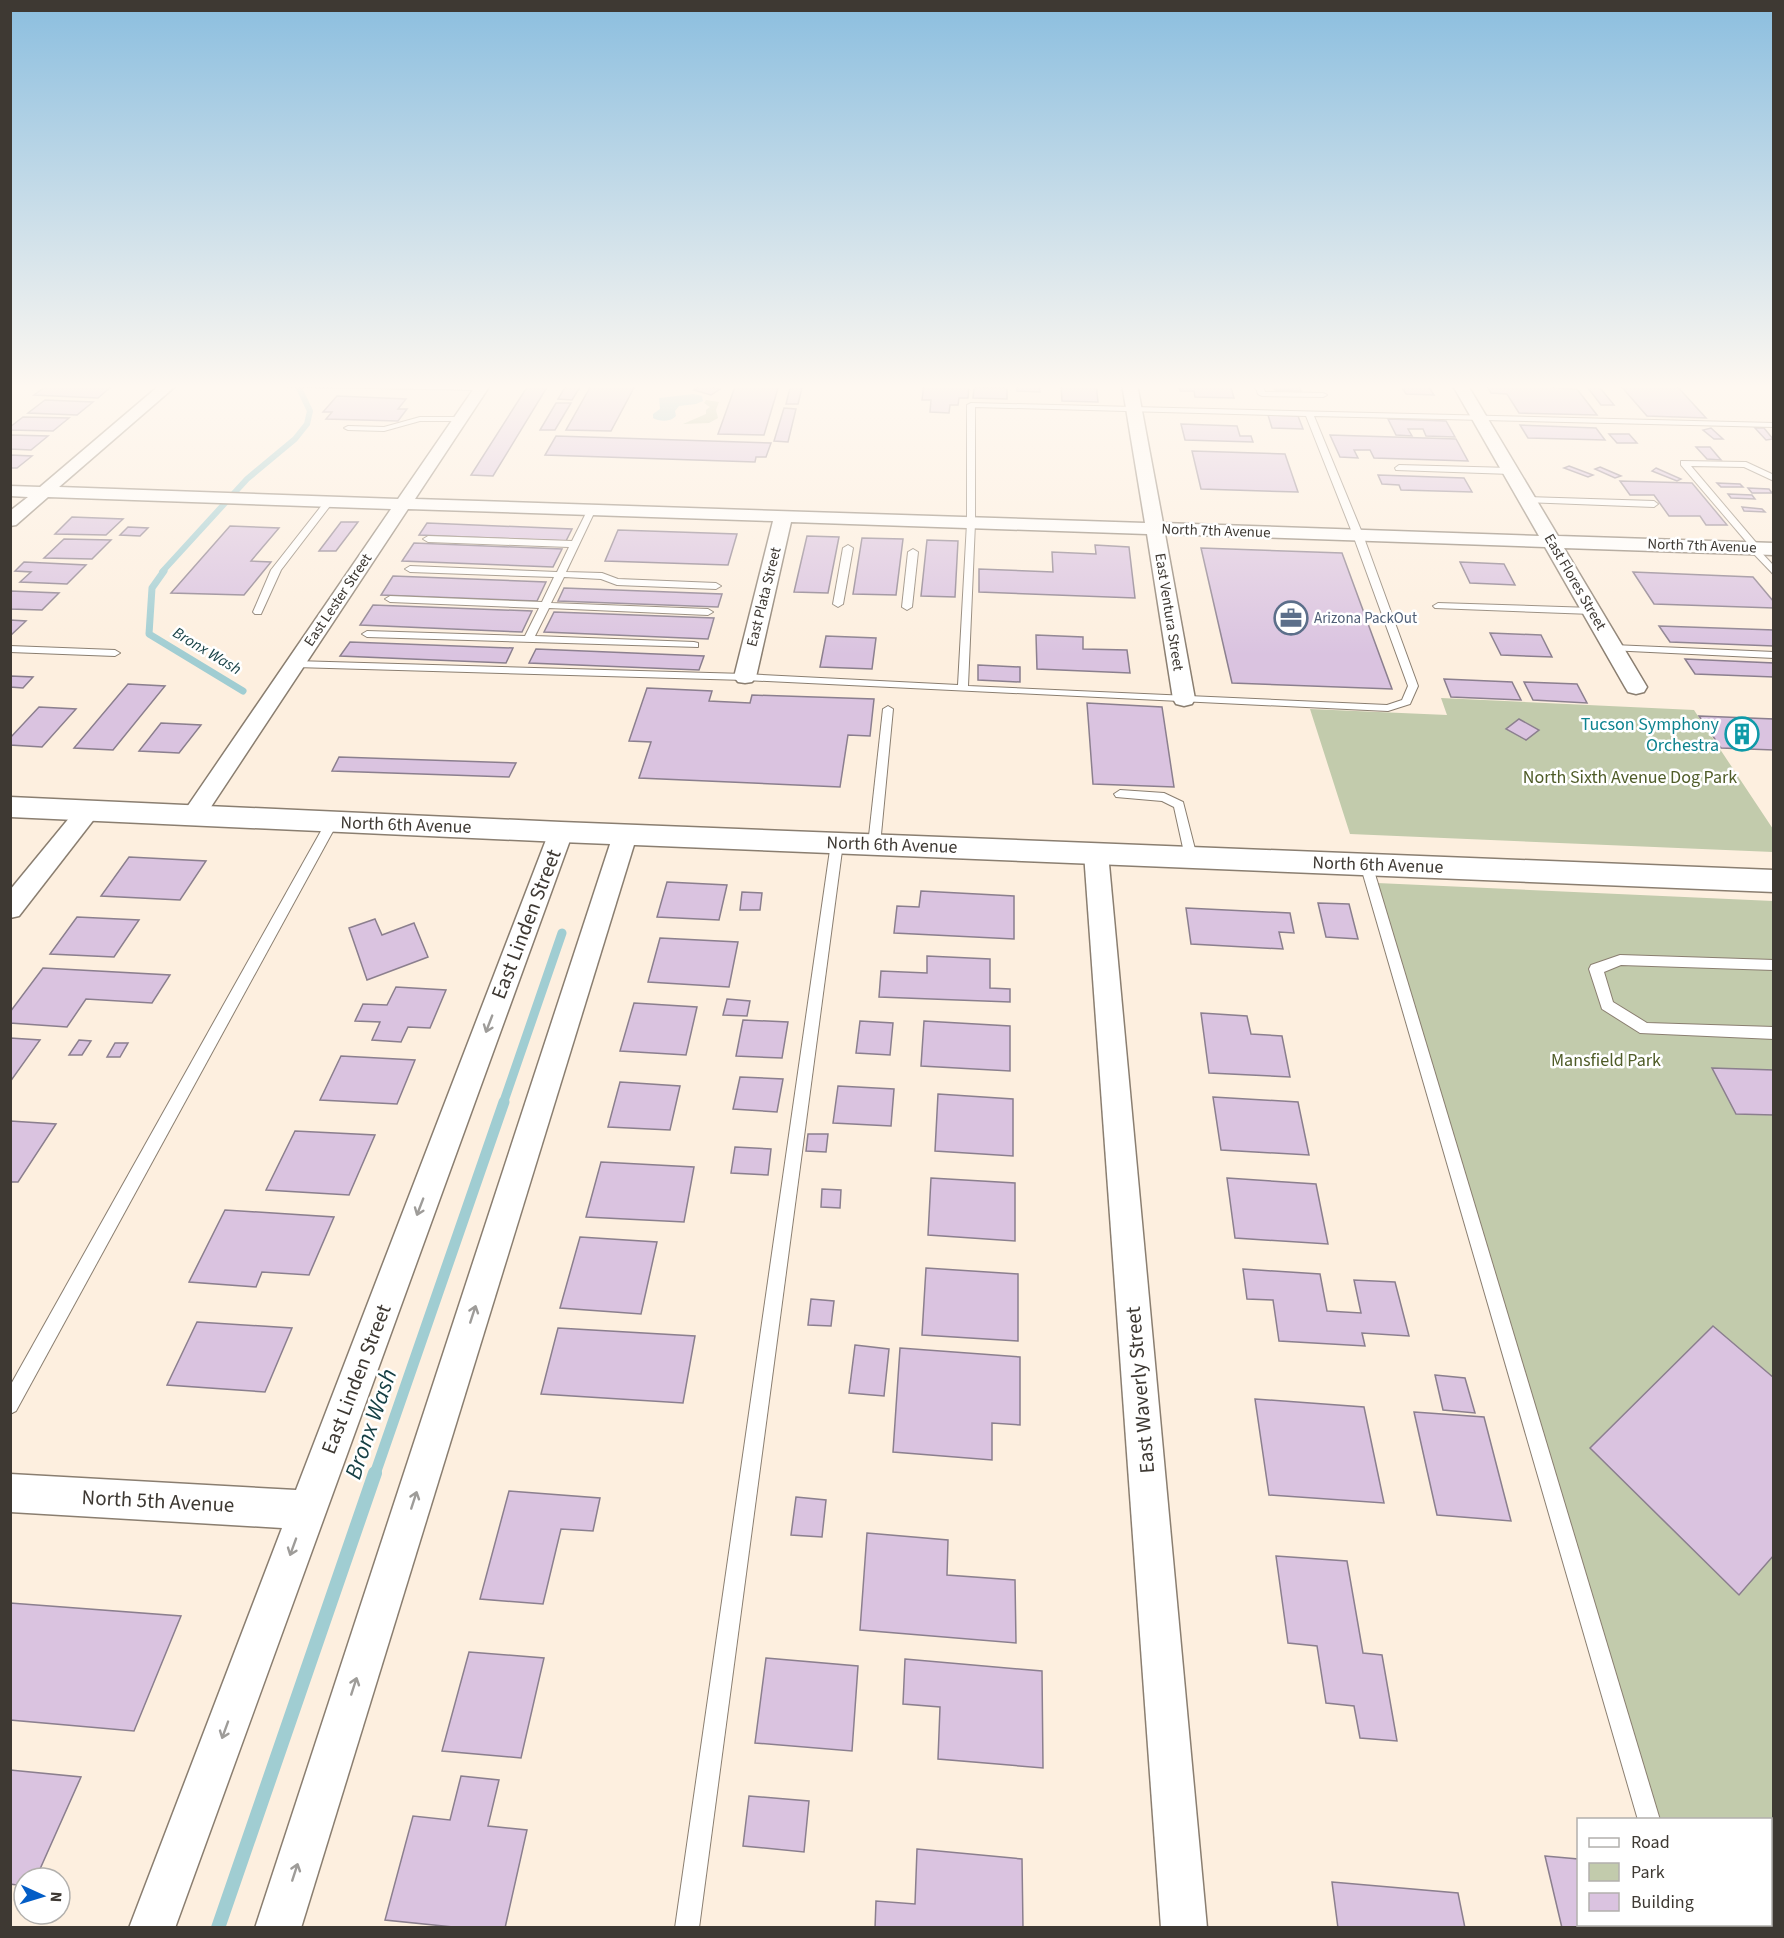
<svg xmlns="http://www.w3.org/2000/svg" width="1784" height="1938" font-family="'Source Sans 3',sans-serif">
<rect width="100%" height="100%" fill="#fdefdf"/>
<g fill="#c2cbac">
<path d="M706,400L719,402L716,410L718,418L709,423L683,424L706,414V410L710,407L704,403Z"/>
<path d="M1441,698L1694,710L1773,829V852L1350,834L1310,709L1447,715Z"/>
<path d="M1377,883L1773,901V1927H1692L1691,1925L1770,1924V1820L1659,1819Z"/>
</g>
<path fill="#a0cdd2" d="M694,394L702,396L703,401L696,404L679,406L675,411L676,416C670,422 660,422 653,418V414L660,409L659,398Z"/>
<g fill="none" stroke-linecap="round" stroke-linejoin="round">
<path stroke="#a0cdd2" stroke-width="6" d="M162,572L247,479L295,439L307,424L310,411L297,384"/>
<path stroke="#a0cdd2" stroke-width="7" d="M164,571L152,588L149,634L243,691"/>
<path stroke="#a0cdd2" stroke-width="9" d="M503,1104L562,933"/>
<path stroke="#a0cdd2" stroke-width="11" d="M375,1474L504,1102"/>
<path stroke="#a0cdd2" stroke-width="14" d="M218,1928L375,1473"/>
</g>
<g fill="#dac3e0" stroke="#8b7f8e" stroke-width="1.5">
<path d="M49,384H75L113,385L98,398L34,395Z"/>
<path d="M529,384H549L493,476L471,475Z"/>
<path d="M567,384H582L572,400L558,399Z"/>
<path d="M592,384H636L611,431L566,430Z"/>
<path d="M736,384L779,385L764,435L718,434Z"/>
<path d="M791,384H803L798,404H786Z"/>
<path d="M924,384H969L968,398H959L958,405H950L949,413L930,412L931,400H922Z"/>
<path d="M1017,384H1039L1040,392L1017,391Z"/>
<path d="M1061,384H1096L1098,402L1062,401Z"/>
<path d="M1178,384H1230L1234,398L1195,397L1194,391H1180Z"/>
<path d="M1271,384H1298L1301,391L1275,390Z"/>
<path d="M1400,384H1427L1434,395L1406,394Z"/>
<path d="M1485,384H1550L1554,388L1577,389L1597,415L1519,413L1507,394L1491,393Z"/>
<path d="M1585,384H1675L1706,418L1647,416L1620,385L1597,384L1614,405H1601Z"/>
<path d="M703,385L720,389L711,395L694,390Z"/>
<path d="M974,387L1007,388V399L973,398Z"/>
<path d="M337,396L406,399L398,409H407L398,421L326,419L332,412H323Z"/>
<path d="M45,400L93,402L77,415L28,413Z"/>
<path d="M556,403H571L555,430H540Z"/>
<path d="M784,408L796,409L788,442L774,441Z"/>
<path d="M1268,415L1298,416L1303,429L1272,428Z"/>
<path d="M23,417L69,418L53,431L10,430V427Z"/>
<path d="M1388,419L1446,421L1455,437L1426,436L1423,429H1408L1412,436L1396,435Z"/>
<path d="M1181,424L1237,426L1240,436H1251L1253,442L1185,440Z"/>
<path d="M1520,425L1596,428L1605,440L1528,438Z"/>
<path d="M1711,428L1723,439H1714L1703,430Z"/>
<path d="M1755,428H1764L1773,439L1766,440Z"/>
<path d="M1609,434H1629L1637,443H1617Z"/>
<path d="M10,435L48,436L31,450L10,449Z"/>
<path d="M1330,435L1456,439L1468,461L1374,458L1370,450H1354L1358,458L1340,457Z"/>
<path d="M556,436L771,443L766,457H756L755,462L545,455Z"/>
<path d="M1696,447H1710L1721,460L1707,459Z"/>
<path d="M1192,451L1285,454L1298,492L1201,489Z"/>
<path d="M10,455L32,456L17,468H10Z"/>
<path d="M1569,466L1593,475L1588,477L1564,468Z"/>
<path d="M1600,467L1621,476L1615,478L1595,469Z"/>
<path d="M1656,468L1681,479L1677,481L1652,471Z"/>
<path d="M1378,475L1464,478L1472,492L1401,490L1399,485L1382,484Z"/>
<path d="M1620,481L1692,483L1727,525H1706L1700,516H1669L1654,495H1630Z"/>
<path d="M1717,483L1740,484L1743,487H1721Z"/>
<path d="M1748,488L1769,489L1772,493H1752Z"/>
<path d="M1728,494L1752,495L1755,499L1731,498Z"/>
<path d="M1742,507L1762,509L1765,512L1744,511Z"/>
<path d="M72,517L123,519L106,535L55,534Z"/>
<path d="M341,522H358L336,551H319Z"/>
<path d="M427,523L572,529L566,541L419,535Z"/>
<path d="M230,526L279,528L251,561L271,562L244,595L171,593Z"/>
<path d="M128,527L148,528L140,536L120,535Z"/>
<path d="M618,530L737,534L728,565L605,561Z"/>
<path d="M807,536L839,537L828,593L794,592Z"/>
<path d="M862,538L903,539L896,595L853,594Z"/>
<path d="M64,539L111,540L92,559L44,558Z"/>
<path d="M927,540L958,541L955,597L921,596Z"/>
<path d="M414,543L562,549L553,567L402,561Z"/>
<path d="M1095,545L1129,547L1135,598L979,592V569L1053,572L1052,552L1096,554Z"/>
<path d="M1201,548L1342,553L1392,689L1232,683Z"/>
<path d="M24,562L86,565L67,584L20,582L31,572L15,571Z"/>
<path d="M1460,562L1504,564L1515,585L1470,583Z"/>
<path d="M1633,572L1753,577L1774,602V608L1654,604Z"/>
<path d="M393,576L546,582L537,601L381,595Z"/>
<path d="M564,588L722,594L718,607L558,601Z"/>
<path d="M10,591L59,593L42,610L10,609Z"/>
<path d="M373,605L532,611L522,632L360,625Z"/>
<path d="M554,612L714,618L708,639L544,632Z"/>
<path d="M10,620L26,621L10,636Z"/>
<path d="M1659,626L1774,630V646L1670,642Z"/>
<path d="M1490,633L1541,635L1552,657L1501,655Z"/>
<path d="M1036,635L1083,637V649L1127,650L1130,673L1037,669Z"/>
<path d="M826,636L876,638L872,669L820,667Z"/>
<path d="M350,642L513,648L506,663L340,656Z"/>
<path d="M536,649L704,656L699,670L529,663Z"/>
<path d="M1685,659L1774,663V677L1695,674Z"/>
<path d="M978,665L1020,667V682L978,680Z"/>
<path d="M10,676L33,677L23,688L10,687Z"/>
<path d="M1444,679L1512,682L1521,700L1451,697Z"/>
<path d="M1524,682L1577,684L1587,703L1533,700Z"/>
<path d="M128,684L165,686L113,750L74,748Z"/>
<path d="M647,688L712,691L709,701L750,703L752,695L874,699L870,736L848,735L840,787L639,778L651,742L629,741Z"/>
<path d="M1087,703L1162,707L1174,787L1093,784Z"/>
<path d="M39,707L76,709L42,747L10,745V738Z"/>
<path d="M1699,716L1774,719V750L1721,748Z"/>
<path d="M1519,719L1539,730L1526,740L1506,729Z"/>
<path d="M161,723L201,725L179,753L139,751Z"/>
<path d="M339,757L516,763L509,777L332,771Z"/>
<path d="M129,857L206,861L180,900L101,896Z"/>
<path d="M667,882L727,885L719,920L657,917Z"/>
<path d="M921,891L1014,896V939L894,933L897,906L919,907Z"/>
<path d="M742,892L762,893L760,910H740Z"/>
<path d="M1318,903L1349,904L1358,939L1326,937Z"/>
<path d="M1186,908L1290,913L1294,933L1279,932L1283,949L1191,944Z"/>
<path d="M77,917L139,920L114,957L50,954Z"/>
<path d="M375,919L382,935L414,923L428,957L367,980L349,928Z"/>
<path d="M660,938L738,942L729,987L648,982Z"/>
<path d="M927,956L990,959V988L1010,989V1002L879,997L881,971L927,973Z"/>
<path d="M43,968L170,975L152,1003L86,999L67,1027L10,1023V1012Z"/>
<path d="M396,987L446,990L430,1028L408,1027L401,1042L372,1040L380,1022L355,1021L363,1004L387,1005Z"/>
<path d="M727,999L750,1001L747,1016L723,1015Z"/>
<path d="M634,1003L697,1007L686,1055L620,1051Z"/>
<path d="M1201,1013L1247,1016L1251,1034L1282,1036L1290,1077L1209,1073Z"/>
<path d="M743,1020L788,1022L782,1058L736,1056Z"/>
<path d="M860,1021L893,1023L890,1055L856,1053Z"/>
<path d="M924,1021L1010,1026V1071L921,1066Z"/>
<path d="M10,1038L40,1040L10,1082Z"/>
<path d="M79,1040L91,1041L82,1055H69Z"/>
<path d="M115,1043H128L120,1057H107Z"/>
<path d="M341,1056L415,1060L397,1104L320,1100Z"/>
<path d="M1712,1068L1774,1070V1115L1736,1114Z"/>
<path d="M740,1077L783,1079L777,1112L733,1109Z"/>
<path d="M620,1082L680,1086L670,1130L608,1127Z"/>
<path d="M838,1086L894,1089L891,1126L833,1123Z"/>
<path d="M938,1094L1013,1099V1156L935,1151Z"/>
<path d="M1213,1097L1298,1102L1309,1155L1221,1150Z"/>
<path d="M10,1121L56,1124L18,1182H10Z"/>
<path d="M295,1131L375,1135L349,1195L266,1190Z"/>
<path d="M808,1134H828L826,1152L806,1151Z"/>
<path d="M735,1147L771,1149L768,1175L731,1173Z"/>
<path d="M601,1162L694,1167L684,1222L586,1217Z"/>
<path d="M931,1178L1015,1183V1241L928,1235Z"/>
<path d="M1227,1178L1316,1184L1328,1244L1235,1238Z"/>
<path d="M822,1189L841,1190L840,1208L821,1207Z"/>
<path d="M225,1210L334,1217L309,1275L262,1272L256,1287L189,1282Z"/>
<path d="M580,1237L657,1242L641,1314L560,1308Z"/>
<path d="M926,1268L1018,1274V1341L922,1335Z"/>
<path d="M1243,1269L1320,1274L1327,1311L1361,1313L1354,1280L1395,1282L1409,1336L1362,1333L1365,1346L1279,1341L1273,1300L1247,1299Z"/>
<path d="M811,1299L834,1301L831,1326L808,1325Z"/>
<path d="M197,1322L292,1328L265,1392L167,1385Z"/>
<path d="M1713,1326L1774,1378V1555L1739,1595L1590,1448Z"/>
<path d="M558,1328L695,1336L683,1403L541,1394Z"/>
<path d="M855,1345L889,1349L884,1396L849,1393Z"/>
<path d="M900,1348L1020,1357V1425L992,1423V1460L893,1452Z"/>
<path d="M1435,1375L1465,1378L1475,1413L1443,1410Z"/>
<path d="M1255,1399L1364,1407L1384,1503L1269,1495Z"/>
<path d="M1414,1412L1484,1417L1511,1521L1437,1515Z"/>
<path d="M509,1491L600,1498L593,1531L561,1529L543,1604L480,1599Z"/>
<path d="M796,1497L826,1500L822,1537L791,1535Z"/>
<path d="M867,1533L948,1540L947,1575L1015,1580L1016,1643L860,1630Z"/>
<path d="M1276,1556L1347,1561L1363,1653L1382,1655L1397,1741L1360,1738L1354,1706L1326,1703L1317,1646L1288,1643Z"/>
<path d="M10,1603L181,1616L134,1731L10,1720Z"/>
<path d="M469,1652L544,1658L521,1758L442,1751Z"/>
<path d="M766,1658L858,1666L852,1751L755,1743Z"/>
<path d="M905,1659L1042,1671L1043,1768L938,1759L940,1707L903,1704Z"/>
<path d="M10,1770L81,1777L36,1878H24V1886L10,1884Z"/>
<path d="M461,1776L499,1780L488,1826L527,1830L505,1928H463L385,1920L413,1816L450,1820Z"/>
<path d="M749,1796L809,1801L804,1852L743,1846Z"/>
<path d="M917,1849L1022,1859L1023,1928H875L876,1901L915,1904Z"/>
<path d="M1545,1856L1578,1859V1924H1655L1656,1928H1562Z"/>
<path d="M1332,1882L1458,1893L1465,1928H1338Z"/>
</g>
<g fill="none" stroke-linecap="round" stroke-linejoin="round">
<g stroke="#8a7e70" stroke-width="2">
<g id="service">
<path d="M244,384L481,386L485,388L481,390L248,386Z"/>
<path d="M1254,384H1262L1265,392L1323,393L1327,395L1323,397L1262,396L1258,394Z"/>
<path d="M971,403L1774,423V427L1314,416L1363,535L1418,686L1410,704L1388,711L745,680L295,667L290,664L295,661L745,674L958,685L967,523V405ZM975,407L1306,416L1353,535L1408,686L1402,700L1387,705L968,686L975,523Z"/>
<path d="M420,417H460L464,419L460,421H420L384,431L348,430L344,428L348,426L384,427Z"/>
<path d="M1681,461L1746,462L1774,475V481L1744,467L1691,466L1759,546V550L1774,566V575L1750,550V546L1681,465Z"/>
<path d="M1399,465L1511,468L1515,471L1511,474L1396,470L1395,468Z"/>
<path d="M1527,497L1654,501L1658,504L1654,507L1524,502L1523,500Z"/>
<path d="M326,500L333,502L281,570L261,614H255L253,612L271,570Z"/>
<path d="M591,508L595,511L566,572L602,573L618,579L716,583L721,586L716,589L617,585L601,579L564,577L551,603L708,609L713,612L708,615L549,608L535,636L694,642L698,643V647L367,637L362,634L367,631L525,636L539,608L390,602L385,599L390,596L542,602L554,577L410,572L405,569L410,566L557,572L569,547L428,542L423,539L428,536L572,541L587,511Z"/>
<path d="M848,545L853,548L843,604L838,607L833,604L843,548Z"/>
<path d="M913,549L918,552L912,607L907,610L902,607L908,552Z"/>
<path d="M1438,603L1592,608L1597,611L1592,614L1435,608L1433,606Z"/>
<path d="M1613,645L1774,652V658L1609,650V646Z"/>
<path d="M10,646L115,650L120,653L115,656L10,652Z"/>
<path d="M888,706L893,709L880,845L874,849L868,845L883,709Z"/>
<path d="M1120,790L1164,793L1183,802L1197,857L1195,860L1191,861L1185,857L1174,807L1162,801L1116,797L1114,794Z"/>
<path d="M332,818L338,822L16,1411L10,1414V1386L326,822Z"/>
<path d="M837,839L843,843L699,1928H675L831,843Z"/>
<path d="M1366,860L1372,864L1660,1820H1638L1360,864Z"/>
<path d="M1620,955L1774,960V970L1621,965L1604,972L1613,1002L1647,1023L1774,1027V1039L1640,1033L1602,1009L1589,969L1591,965Z"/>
<path d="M1669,1924H1692L1693,1928H1669Z"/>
</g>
</g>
<g stroke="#8a7e70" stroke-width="3">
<g id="minor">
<path d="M161,384H178L59,487L398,499L477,384H491L415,499L1145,523L1122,384H1137L1163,523L1539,536L1452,384H1467L1558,536L1774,543V555L1564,548L1647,687L1644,692L1636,694L1628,692L1625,687L1545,547L1165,534L1195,699L1192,704L1184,706L1176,704L1173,699L1147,534L791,522L756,677L752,682L745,683L738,682L734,677L773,521L408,509L201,822L193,824L185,822L181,816L185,810L391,509L48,497L16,525L10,526V511L28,497L10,496V486L40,487Z"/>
<path d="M87,804L95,806L99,812L95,818L19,916L10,918V890L79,806Z"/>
<path d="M561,824L570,826L573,832L175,1928H129L282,1528L10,1512V1474L296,1490L549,832L552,826Z"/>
<path d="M625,827L634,829L637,835L301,1928H255L613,835L616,829Z"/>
<path d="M1096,844L1105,847L1108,853L1207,1928H1161L1084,853L1087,847Z"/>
</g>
</g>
<g stroke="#8a7e70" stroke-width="3">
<path id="tertiary" d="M10,797L561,822L1774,870V892L561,842L10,817Z"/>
</g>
<use href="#service" fill="#fff" fill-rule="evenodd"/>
<use href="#minor" fill="#fff" fill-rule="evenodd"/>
<use href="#tertiary" fill="#fff" fill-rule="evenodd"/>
</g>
<defs><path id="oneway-shaft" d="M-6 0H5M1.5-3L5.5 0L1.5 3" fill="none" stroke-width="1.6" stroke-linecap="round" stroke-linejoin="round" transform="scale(1.5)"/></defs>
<g stroke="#9e9c99">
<use href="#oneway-shaft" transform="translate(489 1024) rotate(111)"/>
<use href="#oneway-shaft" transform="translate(420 1207) rotate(111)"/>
<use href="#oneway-shaft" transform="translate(473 1314) rotate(-72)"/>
<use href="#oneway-shaft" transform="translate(414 1500) rotate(-72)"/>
<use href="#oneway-shaft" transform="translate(293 1547) rotate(110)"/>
<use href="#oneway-shaft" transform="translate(354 1686) rotate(-72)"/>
<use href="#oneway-shaft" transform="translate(225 1730) rotate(110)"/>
<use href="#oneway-shaft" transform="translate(295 1872) rotate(-72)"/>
</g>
<linearGradient id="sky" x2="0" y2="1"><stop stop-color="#8bbedf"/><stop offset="0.59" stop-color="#fef8f1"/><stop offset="1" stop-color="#fef8f1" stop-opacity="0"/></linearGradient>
<rect width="1784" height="655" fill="url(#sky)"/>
<defs>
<g id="office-ring" transform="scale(1.725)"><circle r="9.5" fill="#fff" stroke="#5c6f8a" stroke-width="1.5"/><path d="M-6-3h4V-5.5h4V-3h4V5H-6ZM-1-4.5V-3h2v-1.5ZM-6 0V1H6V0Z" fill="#5c6f8a"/></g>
<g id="building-ring" transform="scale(1.725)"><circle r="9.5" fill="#fff" stroke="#0f9aa8" stroke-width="1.5"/><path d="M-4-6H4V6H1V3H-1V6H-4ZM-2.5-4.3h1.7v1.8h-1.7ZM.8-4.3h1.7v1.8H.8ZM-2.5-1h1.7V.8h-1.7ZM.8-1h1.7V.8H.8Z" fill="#0f9aa8"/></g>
</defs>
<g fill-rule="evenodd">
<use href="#office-ring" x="1291" y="618"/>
<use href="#building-ring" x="1742" y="734"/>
</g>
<g text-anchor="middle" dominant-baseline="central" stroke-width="5" stroke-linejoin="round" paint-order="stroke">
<g font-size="15" fill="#3e3933" stroke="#fff">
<text transform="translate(1216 531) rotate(2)">North 7th Avenue</text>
<text transform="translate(1702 546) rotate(2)">North 7th Avenue</text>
<text transform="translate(1575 582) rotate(60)">East Flores Street</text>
<text transform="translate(764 597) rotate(-76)">East Plata Street</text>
<text transform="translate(338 600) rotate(-56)">East Lester Street</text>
<text transform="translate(1169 612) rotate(81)">East Ventura Street</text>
</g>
<g font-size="15" fill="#4e5e75" stroke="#fff" text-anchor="start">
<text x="1314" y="618">Arizona PackOut</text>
</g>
<g font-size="16" font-style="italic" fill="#143e43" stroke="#fff">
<text transform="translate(207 651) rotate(31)">Bronx Wash</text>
</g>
<g font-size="18" fill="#0d838f" stroke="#fff" text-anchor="end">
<text x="1719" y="724">Tucson Symphony<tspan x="1719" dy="21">Orchestra</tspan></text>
</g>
<g font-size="18" fill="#4f5c28" stroke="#fff">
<text x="1630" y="777">North Sixth Avenue Dog Park</text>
<text x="1606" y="1060">Mansfield Park</text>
</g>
<g font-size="18" fill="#3e3933" stroke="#fff">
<text transform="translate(406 825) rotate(2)">North 6th Avenue</text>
<text transform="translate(892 845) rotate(2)">North 6th Avenue</text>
<text transform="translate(1378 865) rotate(2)">North 6th Avenue</text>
</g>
<g font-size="21" fill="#3e3933" stroke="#fff">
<text transform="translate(526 924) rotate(-69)">East Linden Street</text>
<text transform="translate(356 1379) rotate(-69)">East Linden Street</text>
<text transform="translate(1140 1390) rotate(-95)">East Waverly Street</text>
<text transform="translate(158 1501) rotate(3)">North 5th Avenue</text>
</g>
<g font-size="24" font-style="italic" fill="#143e43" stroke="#fff">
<text transform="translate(371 1424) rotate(-71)">Bronx Wash</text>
</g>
</g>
<rect width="1784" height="1938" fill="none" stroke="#3e3933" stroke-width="24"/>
<rect x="1577" y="1818" width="195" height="108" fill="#ffffff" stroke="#b2b0ad" stroke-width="1.5"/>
<rect x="1589" y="1838" width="30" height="9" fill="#ffffff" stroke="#b2b0ad" stroke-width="1.5"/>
<text x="1631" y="1848" font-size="18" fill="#3e3933">Road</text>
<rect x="1589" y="1863" width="30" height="18" fill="#c2cbac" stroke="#b2b0ad" stroke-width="1.5"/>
<text x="1631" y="1878" font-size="18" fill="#3e3933">Park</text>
<rect x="1589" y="1893" width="30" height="18" fill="#dac3e0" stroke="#b2b0ad" stroke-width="1.5"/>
<text x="1631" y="1908" font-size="18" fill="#3e3933">Building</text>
<g transform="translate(42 1896) rotate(94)"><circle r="28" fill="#ffffff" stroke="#b2b0ad" stroke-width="1.5"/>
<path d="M0-4.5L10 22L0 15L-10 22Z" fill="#035dc6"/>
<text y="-9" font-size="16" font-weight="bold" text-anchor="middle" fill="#3e3933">N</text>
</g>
</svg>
